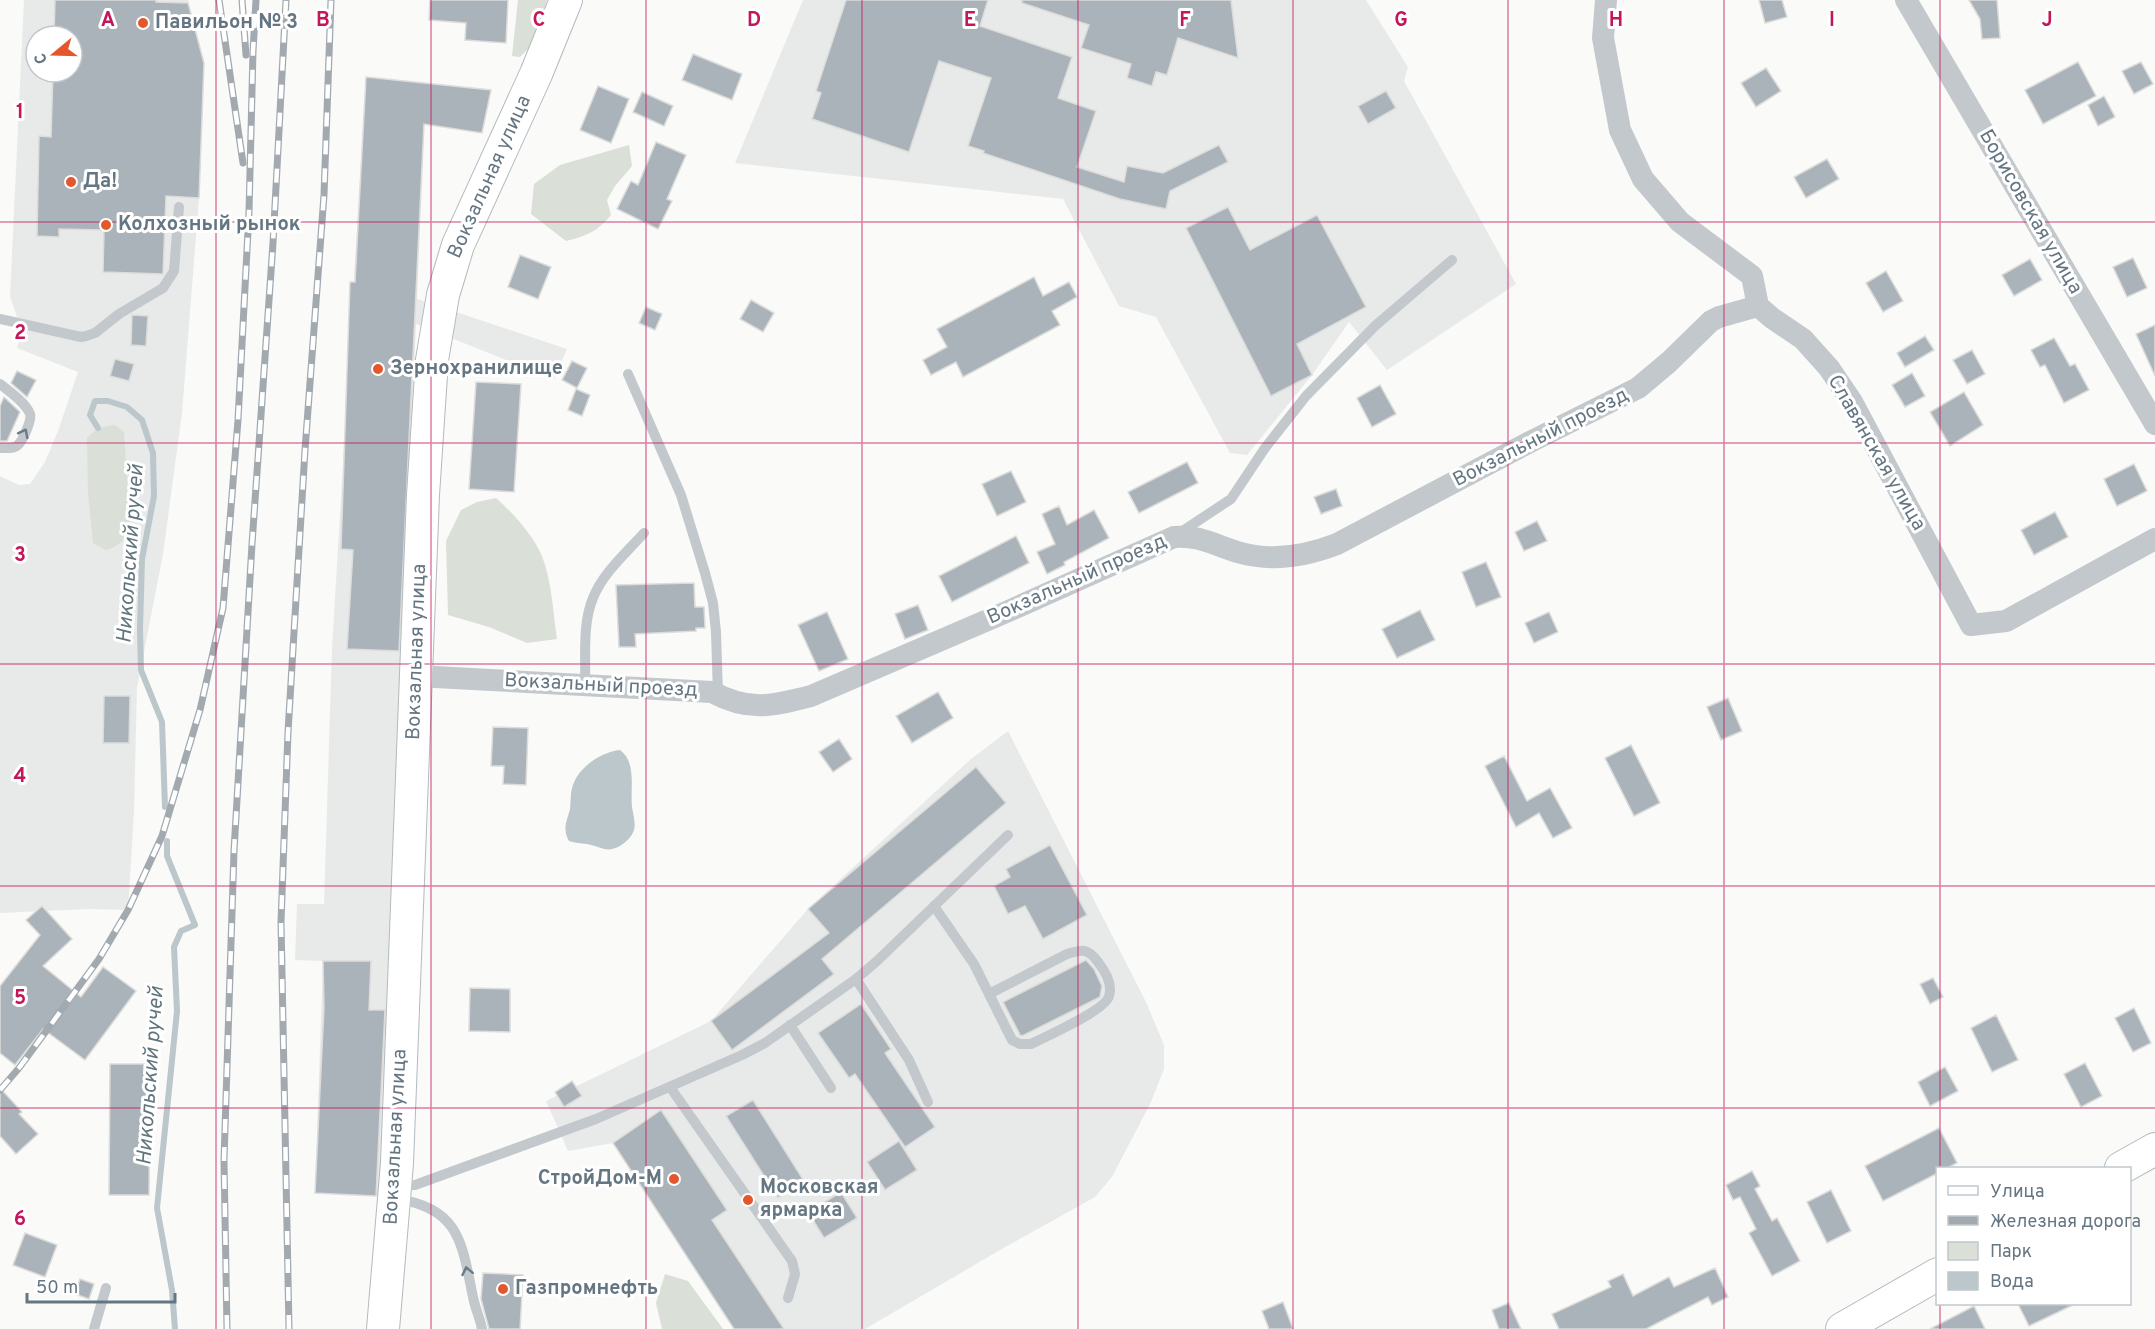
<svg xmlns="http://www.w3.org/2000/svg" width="2155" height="1329" font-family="Overpass,sans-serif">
<rect width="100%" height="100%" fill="#fafaf8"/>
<g fill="#e8e9e9" fill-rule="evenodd">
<path d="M24,0H188L204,61L199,198L182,413L163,554L137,688L134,812L128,910L89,909L0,913V476L19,485L30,484L45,462L58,431L78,372L17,348L22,332L10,296ZM36,36H72V72H36Z"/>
<path d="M803,0H1366L1408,67L1404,81L1516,284L1387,370L1349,322L1312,375L1247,455L1230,453L1156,317L1119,306L1063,199L735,163Z"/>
<path d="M366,77L491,90L482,133L424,125L417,299L567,349L554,379L416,324L402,651L385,1196L315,1193L323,961L295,960L297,904H324L332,649Z"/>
<path d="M1008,731L1146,1002L1164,1045V1069L1151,1102L1112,1177L1095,1197L1000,1250L865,1329H734L613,1143L568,1151L546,1101L711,1021L808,909L971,759Z"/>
</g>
<g fill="#dadfd7">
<path d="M518,0H547L535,42L520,57L512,56Z"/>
<path d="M629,145L632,166L615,186L607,200L611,215C597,232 586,236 566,241L531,214L534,184L560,165Z"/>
<path d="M115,425L124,432L130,523C127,539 121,545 106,550L93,543L88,492L87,438L98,428Z"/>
<path d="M496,498C513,513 533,535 542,556C552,582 553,612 557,639L527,643L489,627L448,615L446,541L461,510L477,502Z"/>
<path d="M665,1274L688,1281L723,1329H662L656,1303Z"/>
</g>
<path fill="#bbc7cb" d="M620,750C637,762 630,790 632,807C633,814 636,823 634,830C632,837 624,844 618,847C606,853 599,846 587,844C581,843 575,843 569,841C562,829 567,821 570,809C571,801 570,793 573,785C579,767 601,752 620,750Z"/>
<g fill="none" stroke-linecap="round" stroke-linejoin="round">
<g stroke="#bbc7cb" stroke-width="6">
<path d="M98,428L90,415L95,401H108L127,407L142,420L153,453L154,496L142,559L140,629L141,670L162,722L165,807"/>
<path d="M167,841V856L195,925L181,931L174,947L177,1011L157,1208L172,1290L175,1329"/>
</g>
</g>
<g fill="#aab3b9" stroke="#dcdcda" stroke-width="1.5">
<path d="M55,0H156V2L188,3L204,63L199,198L166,196L163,274L103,272L104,230L59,229V237L37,236L39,136L51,137L53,72H72V36H54Z"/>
<path d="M430,0H508L506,43L465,40L466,23L429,20Z"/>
<path d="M846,0H988L980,26L1072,57L1058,98L1096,111L1077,167L1124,182L1127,166L1163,173L1219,145L1228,162L1170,191L1166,209L1120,199L983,153L984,151L968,146L991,78L939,61L909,152L812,119L821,93L816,91Z"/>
<path d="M1022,0H1231L1238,58L1178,38L1167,75L1156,72L1152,86L1127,78L1131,64L1081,48L1089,25L1022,3Z"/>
<path d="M1759,0H1782L1787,17L1765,23Z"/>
<path d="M1969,0H1997L2000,38L1982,39L1980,19Z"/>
<path d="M693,54L742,74L732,100L682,80Z"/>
<path d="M2078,62L2096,96L2043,124L2025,90Z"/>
<path d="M2141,62L2153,84L2134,94L2122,71Z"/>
<path d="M1766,68L1781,91L1756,107L1741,83Z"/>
<path d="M366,77L491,90L482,133L424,124L399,651L347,649L353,550L341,549L350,282H355Z"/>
<path d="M598,86L629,99L611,143L580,130Z"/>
<path d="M1386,91L1396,108L1368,124L1358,106Z"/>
<path d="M642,92L673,106L664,126L633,112Z"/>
<path d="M2104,96L2115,117L2098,126L2088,105Z"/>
<path d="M656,142L686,155L667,199L672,201L658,229L617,209L631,181L638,185Z"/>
<path d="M1827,159L1839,179L1806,198L1794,177Z"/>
<path d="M1228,207L1250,250L1317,215L1366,307L1297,344L1312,375L1271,396L1186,228Z"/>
<path d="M520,255L551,267L538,299L508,287Z"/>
<path d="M2133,258L2147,288L2127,297L2113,267Z"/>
<path d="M2030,259L2042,280L2014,296L2002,275Z"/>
<path d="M1886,271L1903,301L1883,312L1866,283Z"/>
<path d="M1034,277L1043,296L1069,282L1077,297L1052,311L1060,325L963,377L956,362L931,375L923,360L947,347L937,329Z"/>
<path d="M751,300L774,313L763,332L740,319Z"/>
<path d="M646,307L662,314L655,330L639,323Z"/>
<path d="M132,315L148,316L146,346L131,345Z"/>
<path d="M2155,325V376L2136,334Z"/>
<path d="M1925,336L1934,350L1905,367L1897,353Z"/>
<path d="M2054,338L2070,366L2075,364L2089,390L2064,403L2045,365L2040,367L2031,350Z"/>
<path d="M1972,350L1985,374L1967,384L1953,360Z"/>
<path d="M115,359L134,364L129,381L110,376Z"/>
<path d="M572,361L587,368L577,388L562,380Z"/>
<path d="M17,371L36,380L27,397L11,383Z"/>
<path d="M1912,373L1925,396L1905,407L1892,385Z"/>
<path d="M476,382L521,384L514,492L469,489Z"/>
<path d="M1380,385L1396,414L1372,427L1357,398Z"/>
<path d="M576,389L590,395L582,416L568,410Z"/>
<path d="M1964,392L1983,425L1950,446L1930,412Z"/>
<path d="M4,397L20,412L7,441H0V406Z"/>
<path d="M1187,462L1198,483L1139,513L1128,492Z"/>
<path d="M2134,464L2147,491L2117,506L2104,479Z"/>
<path d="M1011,471L1026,502L997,516L982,484Z"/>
<path d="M1336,489L1342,506L1321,514L1314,497Z"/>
<path d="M1059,506L1067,525L1094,510L1109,538L1064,562L1065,565L1047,574L1037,552L1055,544L1042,514Z"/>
<path d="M2055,512L2068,537L2034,555L2021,530Z"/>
<path d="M1537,521L1547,541L1524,551L1515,532Z"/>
<path d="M1016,536L1029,563L952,602L939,576Z"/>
<path d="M1486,562L1501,597L1476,607L1462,572Z"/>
<path d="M694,583L695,607H704L705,628H696V631L635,634L636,647H619L616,585Z"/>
<path d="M918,605L928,630L905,639L895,614Z"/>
<path d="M1420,610L1435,640L1397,658L1382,629Z"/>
<path d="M827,612L848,659L819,671L798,625Z"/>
<path d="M1549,612L1558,632L1534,643L1525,623Z"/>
<path d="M938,692L953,718L912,743L896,716Z"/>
<path d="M104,696H130L129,743H103Z"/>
<path d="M1728,698L1742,731L1721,740L1707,707Z"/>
<path d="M493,727L528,728L526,785L503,784L504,766H491Z"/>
<path d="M839,739L852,759L833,772L819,752Z"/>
<path d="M1631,745L1660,803L1634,816L1605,758Z"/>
<path d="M1504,756L1527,801L1550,788L1572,828L1553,838L1539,813L1516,827L1485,766Z"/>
<path d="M976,767L1006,803L822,959L834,974L732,1050L711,1021L829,933L808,909Z"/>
<path d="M1050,845L1087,915L1043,939L1025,906L1008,914L994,886L1010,877L1006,869Z"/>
<path d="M42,906L72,939L43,966L81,997L103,967L136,991L85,1060L43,1029L15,1065L0,1053V986L40,935L26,920Z"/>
<path d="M1086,960L1094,969L1102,986L1100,997L1022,1036L1020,1035L1003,1002Z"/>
<path d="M323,961H371L369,1010H385L376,1196L315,1193L324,1008Z"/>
<path d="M1933,978L1943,997L1930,1004L1920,984Z"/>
<path d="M470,988L510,989V1032L469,1031Z"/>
<path d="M861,1004L891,1049L885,1053L935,1127L905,1147L855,1074L849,1078L818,1033Z"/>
<path d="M2134,1008L2151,1043L2133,1052L2115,1018Z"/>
<path d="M1996,1015L2018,1060L1992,1072L1971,1028Z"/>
<path d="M2085,1063L2102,1096L2081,1107L2064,1074Z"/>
<path d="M110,1064H150L149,1195H109Z"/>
<path d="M1945,1067L1958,1091L1930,1106L1918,1082Z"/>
<path d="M572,1081L582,1096L564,1107L555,1092Z"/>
<path d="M0,1088L22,1112L19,1114L38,1134L16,1154L0,1136Z"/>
<path d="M753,1100L804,1181L778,1198L726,1116Z"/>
<path d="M661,1110L727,1210L712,1220L784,1329H734L613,1143Z"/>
<path d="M1939,1128L1957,1163L1947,1168H1938V1173L1883,1201L1865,1166Z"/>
<path d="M899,1141L917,1170L885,1190L867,1162Z"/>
<path d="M1752,1171L1760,1186L1755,1189L1772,1221L1777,1218L1800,1261L1772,1276L1749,1233L1756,1229L1740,1197L1733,1200L1726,1185Z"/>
<path d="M1831,1190L1851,1231L1827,1243L1807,1202Z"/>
<path d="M841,1192L857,1218L824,1238L808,1212Z"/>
<path d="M25,1233L57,1245L45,1277L13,1265Z"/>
<path d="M1715,1268L1728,1297L1712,1305L1708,1297L1646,1329H1559L1552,1314L1611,1287L1608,1281L1623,1274L1633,1296L1669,1277L1674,1287Z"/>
<path d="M483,1273L523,1275L520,1329H489L481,1299Z"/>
<path d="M80,1279L94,1284L89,1299L75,1294Z"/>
<path d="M1283,1302L1293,1329H1269L1262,1311Z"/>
<path d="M1509,1303L1521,1329H1499L1492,1310Z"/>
<path d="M2018,1304H2075L2029,1326Z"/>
<path d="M1974,1306L1985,1329H1930Z"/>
</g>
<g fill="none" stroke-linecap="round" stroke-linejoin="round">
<g stroke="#b3babf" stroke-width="34">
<g id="secondary">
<path d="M2121,1168L2155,1149"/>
<path d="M383,1329L397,1163L423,495L432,360L443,295L458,245L536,74L566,0"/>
<path d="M1842,1329L1938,1274"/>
</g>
</g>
<g stroke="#c3c8cc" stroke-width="10">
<path d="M0,319L81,337L86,336L95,333L119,314L163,288L174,271L179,207"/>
<path d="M628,374L681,495L705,573L713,603L716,632L718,695"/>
<path d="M0,384C9,391 26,403 30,414C32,420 23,440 18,445C14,449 6,448 0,448"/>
<path d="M1178,534L1231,499L1265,448L1306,396L1376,325L1452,260"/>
<path d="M585,685C586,658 582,624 593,598C603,573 626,553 644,533"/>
<path d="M934,906L974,964L1012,1040L1020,1044H1031C1047,1036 1106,1010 1109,996C1113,984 1105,971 1098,962C1088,948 1082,949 1067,954L989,994"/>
<path d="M856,979L909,1060L928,1102"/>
<path d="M790,1025L831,1088"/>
<path d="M670,1087L792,1261L795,1274L788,1298"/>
<path d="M398,1186L415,1185L596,1119L742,1055L765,1043L856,979L877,961L1008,835"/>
<path d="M397,1199C460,1208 462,1244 473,1297C475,1308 480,1318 482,1329"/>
<path d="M94,1329L106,1288"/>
</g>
<g stroke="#c3c8cc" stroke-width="22">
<path d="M1606,0L1603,38L1620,130L1643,179L1680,222L1752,276L1758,306L1772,318L1803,339L1829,368L1852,402L1971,625L2006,621L2155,539"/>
<path d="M1906,0L2155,424"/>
<path d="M416,676L712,692C749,712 772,706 811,696L1004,613L1174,537C1202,535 1215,546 1241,553C1274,562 1306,556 1337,544L1530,442L1638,388L1669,362L1711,321L1719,317L1758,306"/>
</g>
<use href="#secondary" stroke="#fff" stroke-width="32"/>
<g stroke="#a2aab0" stroke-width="7">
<g id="rail">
<path d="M219,0L243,163"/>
<path d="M242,0L246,55"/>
<path d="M0,1090L19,1068L99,959L128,910L162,836L200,710L223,608L238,420L249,212L253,51L256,0"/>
<path d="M227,1329L224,1160L234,851L252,544L273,243L286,0"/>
<path d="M289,1329L281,922L288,732L305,450L324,195L331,0"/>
</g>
</g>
<use href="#rail" stroke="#fff" stroke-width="4.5" stroke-dasharray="14" stroke-linecap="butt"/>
</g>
<defs><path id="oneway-chevron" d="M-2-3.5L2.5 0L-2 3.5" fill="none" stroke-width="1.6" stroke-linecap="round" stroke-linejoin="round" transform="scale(1.5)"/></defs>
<g stroke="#6a7a87">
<use href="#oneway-chevron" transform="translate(24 433) rotate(-63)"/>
<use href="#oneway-chevron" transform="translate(467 1271) rotate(-102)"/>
</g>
<path fill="none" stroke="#c2185b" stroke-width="1.5" stroke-opacity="0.55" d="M216,0V1329M431,0V1329M646,0V1329M862,0V1329M1078,0V1329M1293,0V1329M1508,0V1329M1724,0V1329M1940,0V1168M0,222H2155M0,443H2155M0,664H2155M0,886H2155M0,1108H2155M1940,1304V1329"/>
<g fill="#e4572e" stroke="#fff" stroke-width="2">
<circle cx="143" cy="23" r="6"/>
<circle cx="71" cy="182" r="6"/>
<circle cx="106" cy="225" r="6"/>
<circle cx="378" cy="369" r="6"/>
<circle cx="674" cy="1179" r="6"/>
<circle cx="748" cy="1200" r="6"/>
<circle cx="503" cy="1289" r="6"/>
</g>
<g text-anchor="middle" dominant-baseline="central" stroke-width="6" stroke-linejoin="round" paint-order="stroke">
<g font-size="20" font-weight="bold" fill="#657683" stroke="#fff" text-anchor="start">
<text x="155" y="23">Павильон № 3</text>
<text x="83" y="182">Да!</text>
<text x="118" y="225">Колхозный рынок</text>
<text x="390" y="369">Зернохранилище</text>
<text x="662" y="1179" text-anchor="end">СтройДом-М</text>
<text x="760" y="1188">Московская<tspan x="760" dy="23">ярмарка</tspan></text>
<text x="515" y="1289">Газпромнефть</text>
</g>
<g font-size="20" fill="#657683" stroke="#fff">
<text transform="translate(490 177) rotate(-66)">Вокзальная улица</text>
<text transform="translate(2030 212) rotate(60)">Борисовская улица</text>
<text transform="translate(1541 438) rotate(-27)">Вокзальный проезд</text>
<text transform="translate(1876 453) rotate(60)">Славянская улица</text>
<text transform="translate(1077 580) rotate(-24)">Вокзальный проезд</text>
<text transform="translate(417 652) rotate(-88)">Вокзальная улица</text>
<text transform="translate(601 686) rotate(3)">Вокзальный проезд</text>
<text transform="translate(396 1137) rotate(-87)">Вокзальная улица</text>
</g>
<g font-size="21" font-style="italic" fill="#60757c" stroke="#fff">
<text transform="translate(131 554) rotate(-86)">Никольский ручей</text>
<text transform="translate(151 1076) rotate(-86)">Никольский ручей</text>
</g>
</g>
<g font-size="20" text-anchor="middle" font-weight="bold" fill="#c2185b" stroke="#fff" stroke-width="6" stroke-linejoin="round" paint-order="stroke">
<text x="108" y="26">A</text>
<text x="323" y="26">B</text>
<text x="539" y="26">C</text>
<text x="754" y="26">D</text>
<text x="970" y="26">E</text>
<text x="1185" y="26">F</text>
<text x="1401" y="26">G</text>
<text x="1616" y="26">H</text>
<text x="1832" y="26">I</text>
<text x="2047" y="26">J</text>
<text x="20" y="118">1</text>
<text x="20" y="339">2</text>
<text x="20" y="561">3</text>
<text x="20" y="782">4</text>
<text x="20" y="1004">5</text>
<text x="20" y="1225">6</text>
</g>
<rect x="1936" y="1167" width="195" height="138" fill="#ffffff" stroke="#c1c8cd" stroke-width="1.5"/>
<rect x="1948" y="1186" width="30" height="9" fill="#ffffff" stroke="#c1c8cd" stroke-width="1.5"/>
<text x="1990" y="1197" font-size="18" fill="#657683">Улица</text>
<rect x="1948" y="1216" width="30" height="9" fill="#a2aab0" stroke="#c1c8cd" stroke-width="1.5"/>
<text x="1990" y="1227" font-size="18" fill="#657683">Железная дорога</text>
<rect x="1948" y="1242" width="30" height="18" fill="#dadfd7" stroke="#c1c8cd" stroke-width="1.5"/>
<text x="1990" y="1257" font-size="18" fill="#657683">Парк</text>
<rect x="1948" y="1272" width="30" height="18" fill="#bbc7cb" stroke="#c1c8cd" stroke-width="1.5"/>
<text x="1990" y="1287" font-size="18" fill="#657683">Вода</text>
<g transform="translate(54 54) rotate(251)"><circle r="28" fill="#ffffff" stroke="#c1c8cd" stroke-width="1.5"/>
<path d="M0-4.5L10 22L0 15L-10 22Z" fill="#e4572e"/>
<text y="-9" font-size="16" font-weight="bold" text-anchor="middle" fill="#657683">С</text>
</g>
<path d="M27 1293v9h148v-9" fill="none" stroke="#657683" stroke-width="3"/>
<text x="36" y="1293" font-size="18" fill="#657683" stroke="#ffffff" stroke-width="4.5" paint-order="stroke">50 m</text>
</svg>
